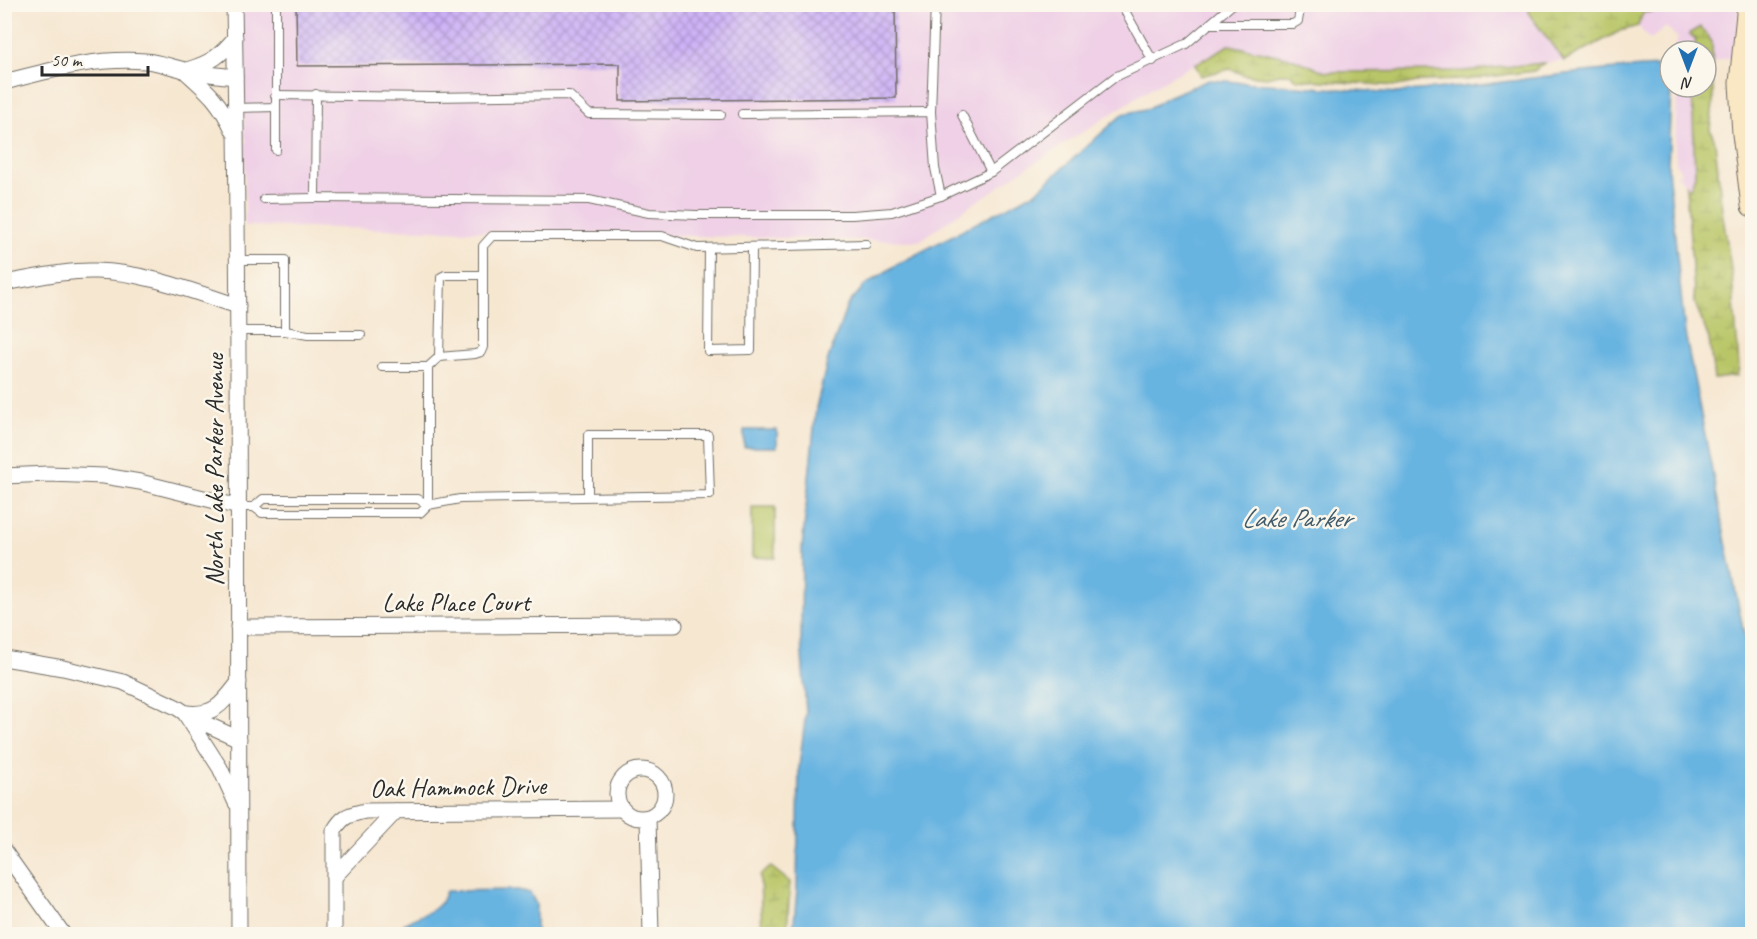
<svg xmlns="http://www.w3.org/2000/svg" width="1757" height="939" font-family="Caveat,sans-serif">
<defs>
<pattern id="wetland-marsh" width="20" height="14" patternUnits="userSpaceOnUse" patternTransform="scale(1.5)"><rect width="20" height="14" fill="#b9c668"/><path d="M1 5h8M5 5V1M11 12h8M15 12V8" fill="none" stroke="#9faa5a"/></pattern>
<pattern id="building-cross-hatch" width="8" height="8" patternUnits="userSpaceOnUse" patternTransform="scale(1.5)"><rect width="8" height="8" fill="#ccb0f7"/><path d="M0 0l8 8M0 8l8-8" fill="none" stroke="#a68fc8"/></pattern>
</defs>
<rect width="100%" height="100%" fill="#fbf7ec"/>
<filter id="ink" filterUnits="userSpaceOnUse"><feTurbulence type="fractalNoise" baseFrequency=".0167" numOctaves="2"/><feDisplacementMap in="SourceGraphic" scale="12" xChannelSelector="R" yChannelSelector="G"/><feConvolveMatrix kernelMatrix="1 2 1 2 8 2 1 2 1" color-interpolation-filters="sRGB"/></filter>
<filter id="wash" filterUnits="userSpaceOnUse"><feTurbulence type="fractalNoise" baseFrequency=".008" numOctaves="4" result="noise"/><feDisplacementMap in="SourceGraphic" scale="24" xChannelSelector="R" yChannelSelector="G"/><feGaussianBlur stdDeviation="1.35" result="paint"/><feColorMatrix in="noise" values="0 0 0 0 0 0 0 0 0 0 0 0 0 0 0 0 0 1.4 0 .05"/><feComposite in="paint" operator="in"/></filter>
<g filter="url(#wash)">
<rect width="100%" height="100%" fill="#f6e7d1"/>
<g fill="#efd0e6">
<path d="M1529,4L1530,14L1564,61L1464,71L1326,72L1291,58L1229,45L1153,87L1022,171L919,241L245,226V143L247,141L244,136L242,41L245,37L242,34L241,5Z"/>
<path d="M1670,5H1740L1735,56L1712,62V42L1696,39L1694,51H1674L1678,38L1666,27L1650,40L1638,26L1643,13L1669,9Z"/>
<path d="M1680,87H1692L1695,175L1690,189L1677,175L1681,173L1676,162L1675,148L1677,90Z"/>
</g>
<g fill="url(#wetland-marsh)" stroke="#72784a" stroke-width="1.5">
<path d="M1529,5V4L1670,5L1669,9L1643,13L1638,26L1620,31L1564,61L1529,14Z"/>
<path d="M1701,27L1712,42L1713,104L1710,129L1715,142L1722,210L1732,275L1739,368L1737,376L1714,379L1709,339L1695,303L1686,188L1685,183L1690,189L1695,175L1692,87H1706V51H1694L1696,39L1689,34Z"/>
<path d="M1229,45L1291,58L1326,72L1464,71L1544,63L1534,71L1464,80L1422,81L1397,86L1297,79L1291,74H1278L1267,77L1245,75L1230,69L1201,76L1195,64Z"/>
<path d="M771,867L790,882L787,934H762L760,875Z"/>
</g>
<path fill="#b9c668" stroke="#72784a" stroke-width="1.5" d="M752,507H775V558L752,557Z"/>
<g fill="#68b4e1" stroke="#4a7086" stroke-width="1.5">
<path d="M1661,66L1670,70L1671,87L1668,169L1685,333L1746,644L1752,665V934H793L797,889L799,766L806,713L801,640L802,548L816,408L828,359L847,306L864,286L896,265L1036,192L1123,114L1150,108L1167,97L1209,80L1398,93C1423,88 1446,89 1471,86C1535,78 1597,69 1661,66Z"/>
<rect x="744" y="430" width="33" height="17"/>
<path d="M518,890L530,893L536,904V934H403V925C414,916 430,915 439,905C442,902 444,895 446,891Z"/>
</g>
<g id="blocks">
<path fill="url(#building-cross-hatch)" d="M296,4H895L896,98L620,101V64L297,66Z"/>
</g>
</g>
<g filter="url(#ink)">
<use href="#blocks" fill-opacity="0" stroke="#726d65" stroke-width="1.5"/>
<g fill="none" stroke-linecap="round" stroke-linejoin="round">
<g stroke="#726d65" stroke-width="10">
<g id="lane">
<path d="M1121,4L1153,61"/>
<path d="M1210,24H1293L1298,21L1301,4"/>
<path d="M316,94L315,198L589,200L649,213L696,215H852L892,212L941,196L991,172L1115,77L1186,44L1233,4"/>
<path d="M275,95L432,97L569,95L589,114L721,115"/>
<path d="M237,108L276,107"/>
<path d="M931,112L935,4"/>
<path d="M742,114L931,112L935,168L941,196"/>
<path d="M962,115L991,172"/>
<path d="M276,150V4"/>
<path d="M264,199L315,198"/>
<path d="M709,248L708,351L751,350L752,247"/>
<path d="M238,260H285V331H238"/>
<path d="M285,331L308,335H361"/>
<path d="M439,357L441,277L445,275H483"/>
<path d="M382,367H428"/>
<path d="M588,496V435H708L710,495L460,499L428,505V367L439,357L475,354L481,352L483,347V246L492,236H662L697,248L866,244"/>
<path d="M239,507H254L263,499H418L428,505L420,513H262L254,507"/>
</g>
</g>
<g stroke="#726d65" stroke-width="17">
<g id="street">
<path d="M234,4C240,314 238,624 239,934"/>
<path d="M190,69C212,62 220,56 235,38"/>
<path d="M184,70C209,92 220,102 234,132"/>
<path d="M4,82C51,70 96,57 145,61C159,62 171,67 185,70C201,74 219,75 235,77"/>
<path d="M4,283C34,278 65,270 96,271C145,272 191,291 238,306"/>
<path d="M4,476L48,474L104,476L140,482L239,507"/>
<path d="M238,627L675,625"/>
<path d="M4,658L63,668L123,682L176,707L193,718L239,739"/>
<path d="M186,713C215,716 222,704 239,682"/>
<path d="M186,715L220,768L236,803"/>
<circle cx="641" cy="794" r="24"/>
<path d="M648,818L651,934"/>
<path d="M4,851L63,934"/>
<path d="M334,877L396,811"/>
<path d="M334,934V831C343,815 349,815 365,811L622,809"/>
</g>
</g>
<g stroke="#726d65" stroke-width="23">
<path id="secondary" d="M1748,4L1740,83L1743,134L1752,206"/>
</g>
<use href="#lane" stroke="#fff" stroke-width="8"/>
<use href="#street" stroke="#fff" stroke-width="15"/>
<use href="#secondary" stroke="#fae7c3" stroke-width="21"/>
</g>
</g>
<g text-anchor="middle" dominant-baseline="central" stroke-width="5" stroke-linejoin="round" paint-order="stroke">
<g font-size="26" fill="#2b2b2b" stroke="#fbf7ec">
<text transform="translate(214 470) rotate(-90)">North Lake Parker Avenue</text>
<text x="456" y="602">Lake Place Court</text>
<text transform="translate(458 787) rotate(-1)">Oak Hammock Drive</text>
</g>
<g font-size="27" font-style="italic" fill="#405b6b" stroke="#fbf7ec">
<text x="1296" y="518">Lake Parker</text>
</g>
</g>
<rect width="1757" height="939" fill="none" stroke="#fbf7ec" stroke-width="24"/>
<g transform="translate(1688 69) rotate(180)"><circle r="28" fill="#fbf7ec" stroke="#a8a59f" stroke-width="1.5"/>
<path d="M0-4.5L10 22L0 15L-10 22Z" fill="#1f6fb2"/>
<text y="-9" font-size="16" font-weight="bold" text-anchor="middle" fill="#2b2b2b">N</text>
</g>
<path d="M42 66v9h106v-9" fill="none" stroke="#2b2b2b" stroke-width="3"/>
<text x="51" y="66" font-size="18" fill="#2b2b2b" stroke="#fbf7ec" stroke-width="4.5" paint-order="stroke">50 m</text>
</svg>
